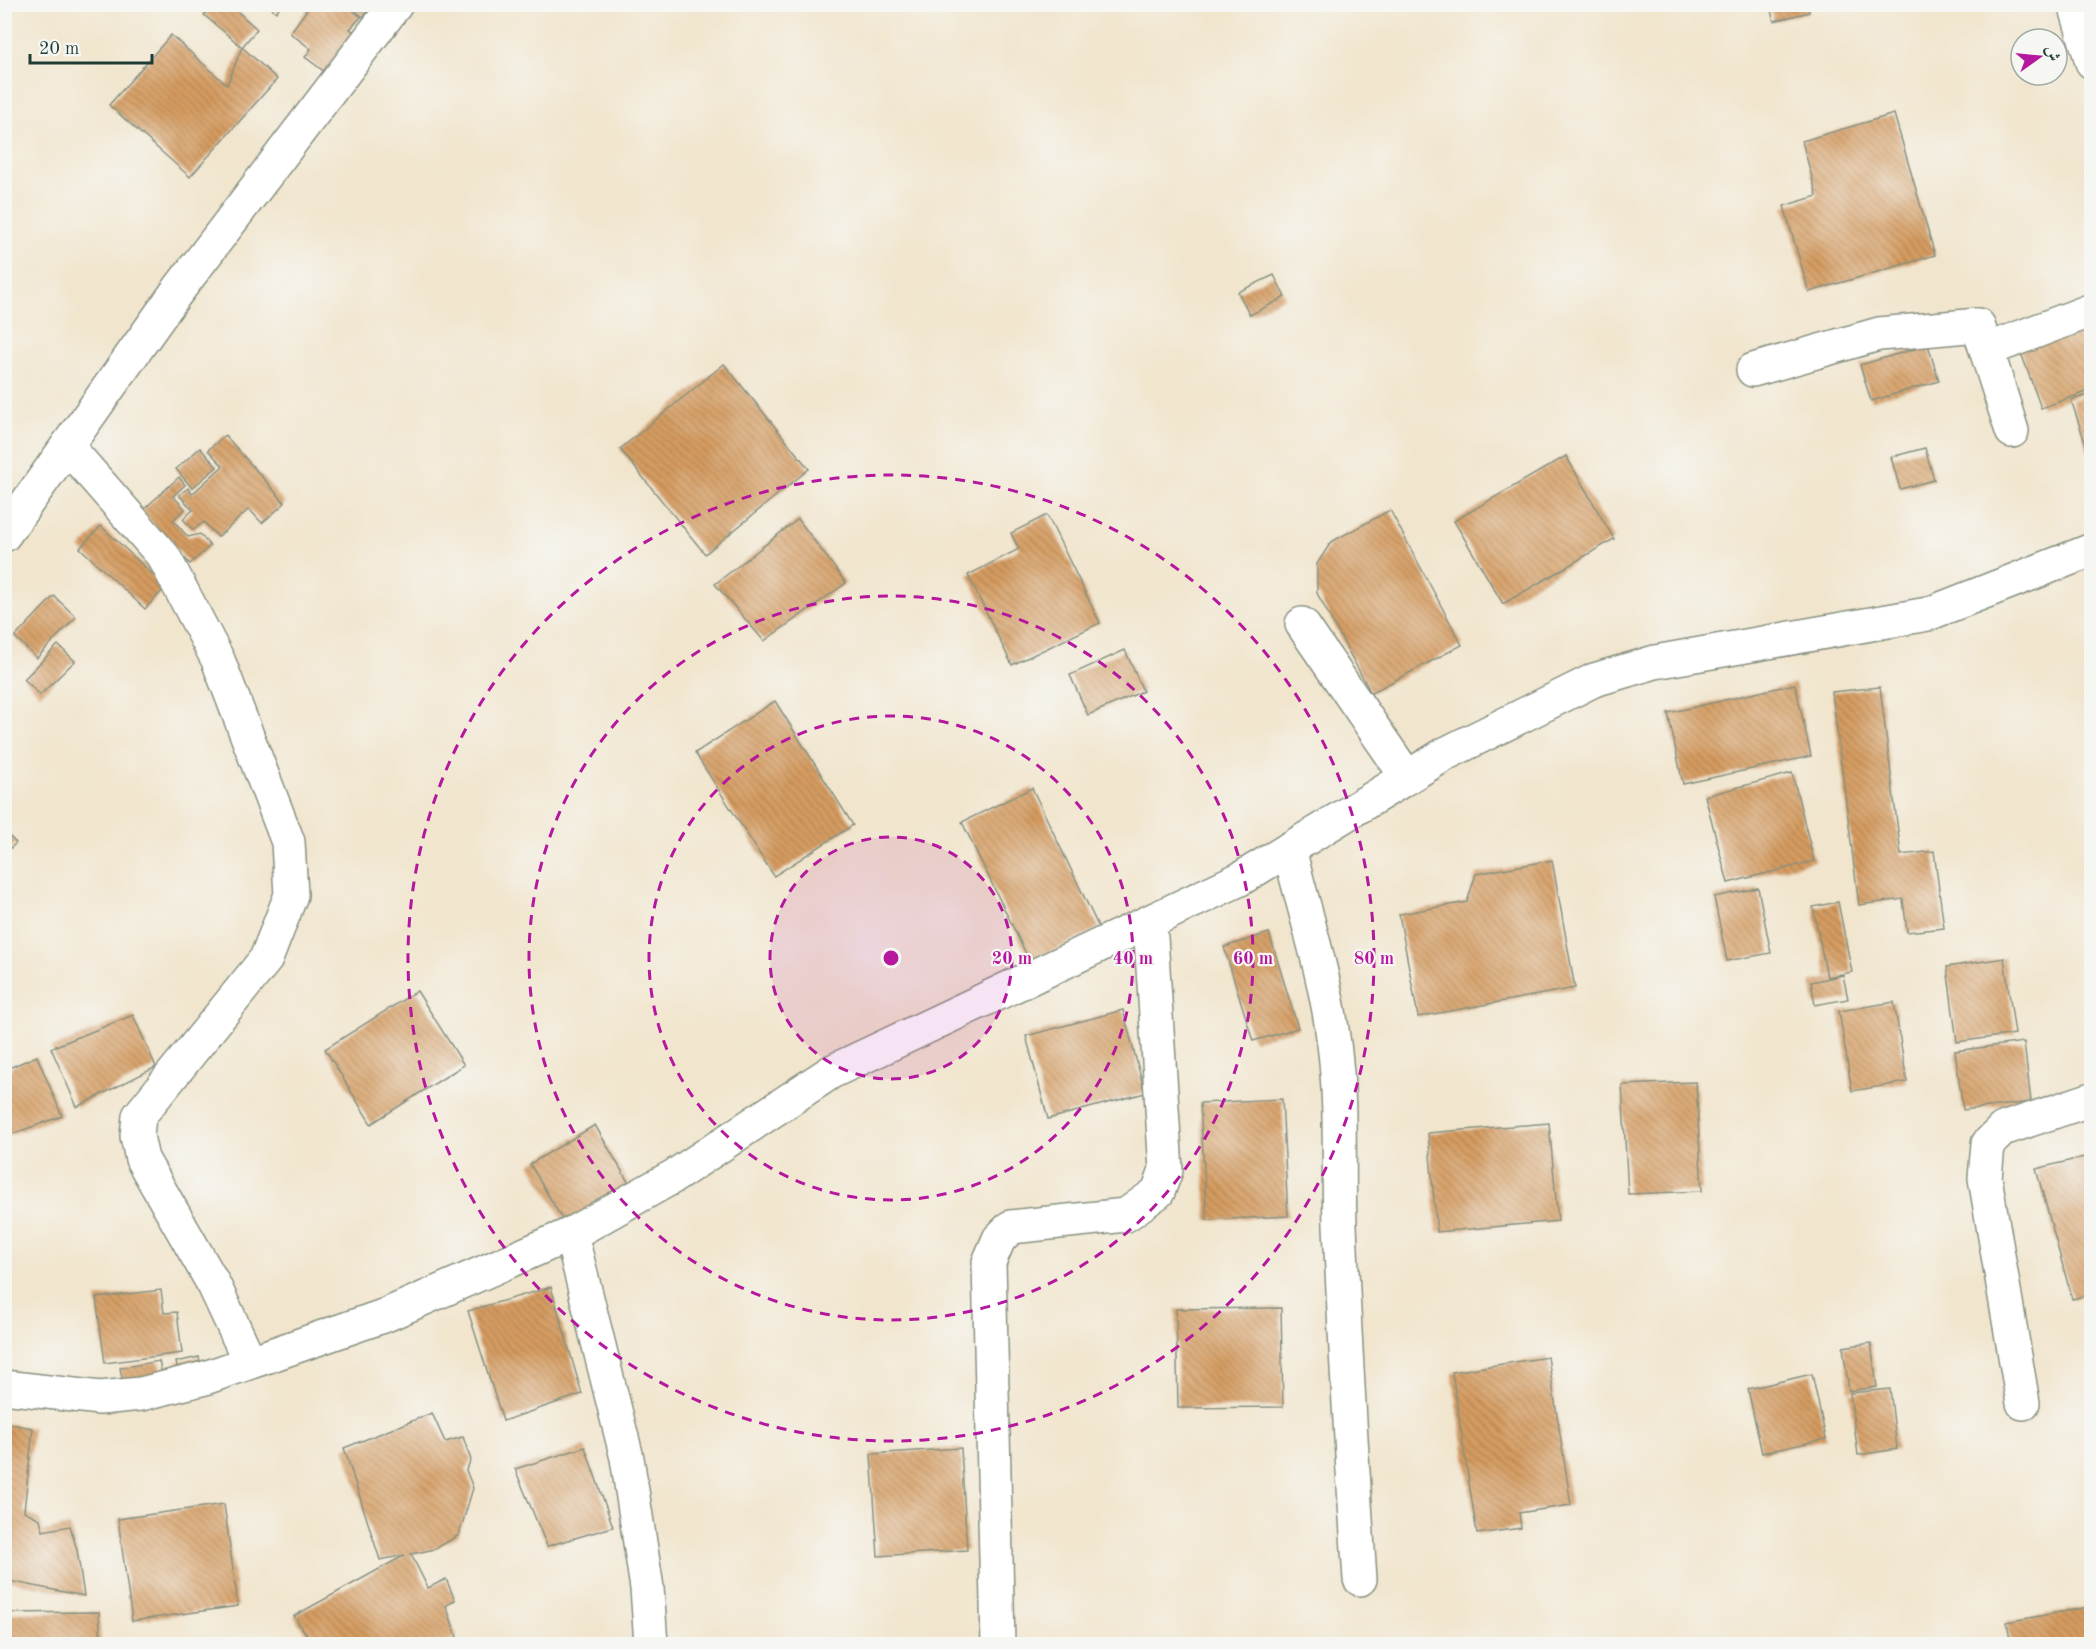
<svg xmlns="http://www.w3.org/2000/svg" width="2096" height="1649" font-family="'Old Standard TT',Amiri,serif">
<defs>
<pattern id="building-back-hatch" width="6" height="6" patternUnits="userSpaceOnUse" patternTransform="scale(1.5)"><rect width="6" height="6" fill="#d69c60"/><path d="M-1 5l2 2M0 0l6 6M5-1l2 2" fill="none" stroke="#ad8050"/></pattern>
</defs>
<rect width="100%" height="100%" fill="#f6f6f2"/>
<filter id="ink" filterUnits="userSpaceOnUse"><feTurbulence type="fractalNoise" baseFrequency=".0167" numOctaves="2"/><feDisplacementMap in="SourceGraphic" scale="12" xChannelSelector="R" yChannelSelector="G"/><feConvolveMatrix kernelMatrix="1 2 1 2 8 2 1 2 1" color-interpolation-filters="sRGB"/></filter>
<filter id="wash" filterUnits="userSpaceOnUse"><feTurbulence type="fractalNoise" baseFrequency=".008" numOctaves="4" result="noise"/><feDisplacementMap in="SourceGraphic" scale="24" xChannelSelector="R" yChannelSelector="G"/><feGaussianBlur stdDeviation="1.35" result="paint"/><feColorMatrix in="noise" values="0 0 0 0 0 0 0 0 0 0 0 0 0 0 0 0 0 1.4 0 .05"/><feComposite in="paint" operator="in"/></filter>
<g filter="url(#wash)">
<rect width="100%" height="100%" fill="#f1e5cd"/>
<g id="blocks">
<g fill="url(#building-back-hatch)">
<path d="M213,4H229L257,29L242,47L204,15Z"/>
<path d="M267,4H282L276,12Z"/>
<path d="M311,4H345L361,17L350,29L363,39L333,78L305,57L311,49L290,33Z"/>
<path d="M349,4H373L363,17Z"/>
<path d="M1769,4H1807L1809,12L1774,21Z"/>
<path d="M171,35L227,85L242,47L277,79L190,177L109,105Z"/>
<path d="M1894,114L1935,255L1809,292L1784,206L1817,196L1802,141Z"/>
<path d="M1274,275L1285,297L1250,315L1238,292Z"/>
<path d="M2092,324V390L2041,408L2020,350Z"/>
<path d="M1928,345L1939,381L1871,401L1860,365Z"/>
<path d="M724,364L809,469L705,554L620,449Z"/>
<path d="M2092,394V460H2091L2071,400Z"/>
<path d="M225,435L285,503L262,523L249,509L218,537L204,522L193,530L183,519L193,510L179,495L188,488L192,494L223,466L208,450Z"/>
<path d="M200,448L217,467L192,488L176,469Z"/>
<path d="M1925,448L1934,480L1900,489L1891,457Z"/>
<path d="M1566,456L1614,539L1503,604L1454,521Z"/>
<path d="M179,477L185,485L173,496L185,509L173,520L188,537L200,534L210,546L190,564L142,511Z"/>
<path d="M1390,510L1462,645L1371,693L1317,593V564L1331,542Z"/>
<path d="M1047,515L1100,623L1012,665L968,575L1019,549L1011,533Z"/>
<path d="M798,519L846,583L764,641L715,584Z"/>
<path d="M101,526L166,587L145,609L80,548Z"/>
<path d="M54,596L76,617L37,658L15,637Z"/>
<path d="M58,645L75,661L40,695L24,679Z"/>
<path d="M1125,650L1143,691L1088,715L1070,675Z"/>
<path d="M1795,684L1811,756L1683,784L1668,713Z"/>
<path d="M1880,687L1901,855L1934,851L1944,928L1907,932L1903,899L1859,905L1832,692Z"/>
<path d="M775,701L853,825L774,876L695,753Z"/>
<path d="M1792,773L1814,861L1728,883L1705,796Z"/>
<path d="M1032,788L1099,928L1030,962L962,822Z"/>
<path d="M4,831L16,843L4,854Z"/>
<path d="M1552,860L1575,988L1418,1017L1399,914L1467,902L1476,874Z"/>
<path d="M1758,888L1771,953L1727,961L1714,897Z"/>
<path d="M1838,902L1852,972L1827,977L1813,907Z"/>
<path d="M1269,933L1298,1028L1253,1041L1224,947Z"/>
<path d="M2004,958L2015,1034L1957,1042L1947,967Z"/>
<path d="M1843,975L1848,999L1815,1005L1811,982Z"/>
<path d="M417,991L464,1065L371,1124L325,1049Z"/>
<path d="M1894,1002L1907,1082L1852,1091L1839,1011Z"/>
<path d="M1123,1010L1145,1093L1048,1119L1026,1036Z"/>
<path d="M133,1015L156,1067L77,1107L51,1048Z"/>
<path d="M2024,1042L2031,1102L1963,1110L1955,1051Z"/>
<path d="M37,1056L62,1116L4,1137V1070Z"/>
<path d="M1696,1082L1702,1191L1628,1194L1622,1085Z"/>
<path d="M1282,1099L1288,1216L1207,1220L1200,1103Z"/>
<path d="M1549,1123L1558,1221L1437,1232L1428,1133Z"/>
<path d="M595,1125L630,1185L565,1224L530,1164Z"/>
<path d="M2092,1155V1294L2072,1299L2036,1169Z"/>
<path d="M551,1287L582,1394L503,1421L468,1311Z"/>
<path d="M161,1290L164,1313L177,1312L182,1353L105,1363L96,1298Z"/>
<path d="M1281,1308L1283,1407L1178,1408L1176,1309Z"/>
<path d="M1871,1343L1877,1387L1849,1391L1843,1347Z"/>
<path d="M199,1357L203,1374L180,1379L176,1362Z"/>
<path d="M1548,1357L1571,1505L1519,1513L1521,1528L1477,1534L1452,1372Z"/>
<path d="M159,1361L164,1384L125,1392L120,1368Z"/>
<path d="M1812,1374L1826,1439L1762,1453L1748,1389Z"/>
<path d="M1890,1389L1897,1449L1858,1455L1850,1393Z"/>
<path d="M432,1413L445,1442L463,1437L471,1460L466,1470L473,1488L459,1535L435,1549L411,1554L428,1588L446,1579L455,1600L446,1606L457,1637L444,1644H313L294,1616L405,1555L380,1560L344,1448Z"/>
<path d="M4,1423L33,1428L24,1511L40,1519L43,1531L70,1526L77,1550L84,1596L4,1580Z"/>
<path d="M585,1447L613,1527L547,1546L515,1469Z"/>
<path d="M961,1448L967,1550L878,1556L871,1454Z"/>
<path d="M224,1504L238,1606L132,1621L118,1519Z"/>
<path d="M2088,1607L2092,1644H2011L2007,1622Z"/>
<path d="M99,1612L101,1644H4V1613Z"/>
</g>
</g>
</g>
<g filter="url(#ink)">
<use href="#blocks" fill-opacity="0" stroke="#889180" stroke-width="1.5"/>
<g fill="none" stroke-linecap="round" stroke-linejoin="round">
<g stroke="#889180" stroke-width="36">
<g id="street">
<path d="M2075,4L2092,62"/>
<path d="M1753,370L1879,334L1978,325L2012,431L1987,350L2092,310"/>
<path d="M67,446L164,557L218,660L288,842L291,895L266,959L139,1116L137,1136L142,1159L214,1285L250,1362"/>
<path d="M4,535L176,293L396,4"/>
<path d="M1302,624L1407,777"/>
<path d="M1289,849C1305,913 1326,978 1334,1044C1342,1104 1338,1165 1340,1225C1345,1343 1352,1461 1360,1579"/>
<path d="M571,1234L627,1458L647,1588L651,1644"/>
<path d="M4,1387L100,1398L141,1394L205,1378L386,1315L571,1234L676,1175L831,1072L1240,879L1447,753L1594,680L1655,662L1928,614L2092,550"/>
<path d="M2023,1403L1985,1178L1988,1144L2003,1129L2092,1099"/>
<path d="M998,1644L989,1262L999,1239L1011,1227L1126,1215L1158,1192L1166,1170L1150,922"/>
</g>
</g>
<use href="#street" stroke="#fff" stroke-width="33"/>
</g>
</g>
<circle cx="891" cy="958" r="121" fill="#b5179e" fill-opacity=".12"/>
<g fill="none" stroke="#b5179e" stroke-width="3" stroke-dasharray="10 8">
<circle cx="891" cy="958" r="121"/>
<circle cx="891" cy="958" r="242"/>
<circle cx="891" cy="958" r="362"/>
<circle cx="891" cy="958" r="483"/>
</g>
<circle cx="891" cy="958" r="9" fill="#b5179e" stroke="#f6f6f2" stroke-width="3"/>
<g font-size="18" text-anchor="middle" font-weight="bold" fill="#b5179e" stroke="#f6f6f2" stroke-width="4.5" stroke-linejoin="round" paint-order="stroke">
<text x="1012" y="964">20 m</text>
<text x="1133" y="964">40 m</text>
<text x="1253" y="964">60 m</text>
<text x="1374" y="964">80 m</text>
</g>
<rect width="2096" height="1649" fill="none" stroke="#f6f6f2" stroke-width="24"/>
<g transform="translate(2039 57) rotate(75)"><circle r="28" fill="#f6f6f2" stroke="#a0aca6" stroke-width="1.5"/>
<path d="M0-4.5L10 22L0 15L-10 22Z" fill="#b5179e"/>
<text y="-9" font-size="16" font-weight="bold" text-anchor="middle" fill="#1f3d34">ش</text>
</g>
<path d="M30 54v9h122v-9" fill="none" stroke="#1f3d34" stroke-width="3"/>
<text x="39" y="54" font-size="18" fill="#1f3d34" stroke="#f6f6f2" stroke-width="4.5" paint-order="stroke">20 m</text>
</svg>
